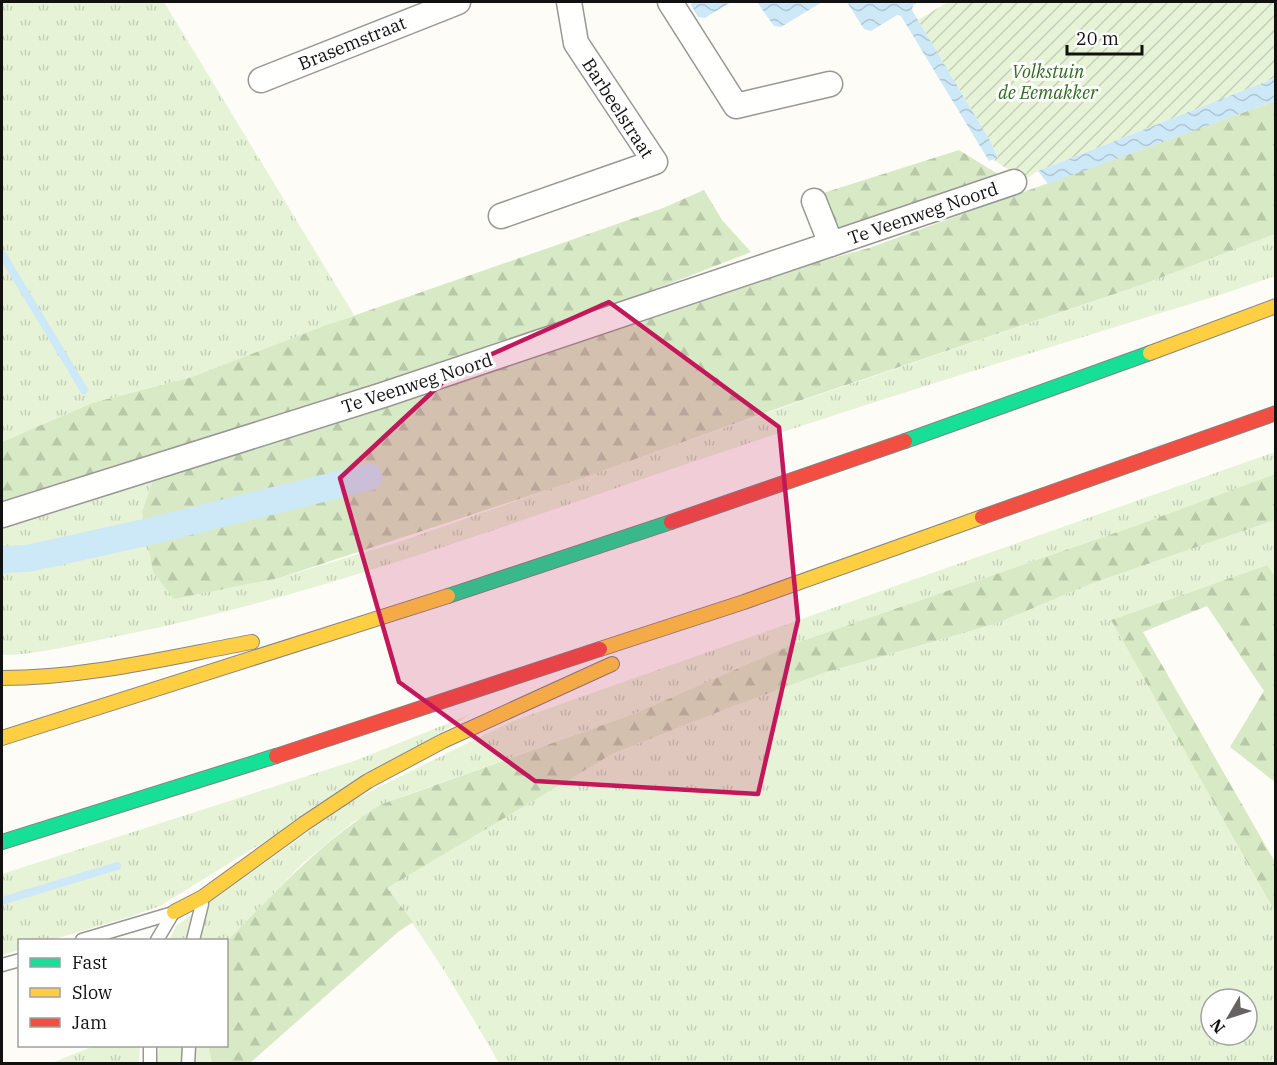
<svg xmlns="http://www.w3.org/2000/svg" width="1277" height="1065" font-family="'IBM Plex Serif',serif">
<defs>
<pattern id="grass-tufts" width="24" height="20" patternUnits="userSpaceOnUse" patternTransform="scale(1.5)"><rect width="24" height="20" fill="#e7f3d7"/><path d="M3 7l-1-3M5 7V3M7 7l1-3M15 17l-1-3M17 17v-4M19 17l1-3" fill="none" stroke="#c5cfb8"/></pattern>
<pattern id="forest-firs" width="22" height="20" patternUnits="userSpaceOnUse" patternTransform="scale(1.5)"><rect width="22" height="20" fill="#d8eac5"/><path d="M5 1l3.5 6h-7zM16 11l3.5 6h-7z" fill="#b8c8a8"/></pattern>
<pattern id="garden-furrows" width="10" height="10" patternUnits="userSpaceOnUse" patternTransform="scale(1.5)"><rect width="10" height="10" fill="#e7f3d7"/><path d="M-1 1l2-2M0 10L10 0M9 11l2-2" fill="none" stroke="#c5cfb8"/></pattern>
<pattern id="water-waves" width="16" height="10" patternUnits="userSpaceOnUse" patternTransform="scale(1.5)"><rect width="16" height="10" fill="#cde8f7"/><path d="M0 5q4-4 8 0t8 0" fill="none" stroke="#afc6d3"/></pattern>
</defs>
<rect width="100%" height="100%" fill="#fdfcf7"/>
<g fill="url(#grass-tufts)" fill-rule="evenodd">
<path d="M2,2H164L354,315L192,377L92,403L2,442Z"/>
<path d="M1275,234V276L1226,293C1017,357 809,421 602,493C447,546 290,601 128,634C90,641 40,655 2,655V522L153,480L142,512L174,598L279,578L399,542L798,402L1144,284Z"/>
<path d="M1275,452V474L1135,526L796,643L636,713L404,796L353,822L302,864L227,941L169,940L176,926L353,800L510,722Z"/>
<path d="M1275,520V578L1267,565L1111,620L1275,912V1063H499C464,1003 430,943 386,888L612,754L731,707L824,673L995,624L1093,583ZM1211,999H1247V1035H1211Z"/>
<path d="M471,714L160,906L129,917L51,940H20L19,950L2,955V874L357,760Z"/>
<path d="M94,1046H140L139,1063L49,1064Z"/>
<path d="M159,1046H208L212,1063L157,1064Z"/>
</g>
<g fill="url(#forest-firs)">
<path d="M1275,101V234L1144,284L793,403L568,483L279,578L174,599L153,572L142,512L153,480L723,288L869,248Z"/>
<path d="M959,150L1001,176L842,232L829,222L820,194Z"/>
<path d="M704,190L722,220L751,252C509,348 259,426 11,507L2,499V442L92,403L192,377L324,326L663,208Z"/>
<path d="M1275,474V520L1093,583L995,624L824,673L731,707L612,754L387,888L413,922L398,932L250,1063H212L208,1046H226L227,941C275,892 321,842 380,805L636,713L796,643L1135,526Z"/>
<path d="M1267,565L1276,578L1275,782L1230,747L1264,691L1207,606L1143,632L1275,862V912L1111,620Z"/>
</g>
<path fill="url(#garden-furrows)" d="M948,2H1275V78L1038,171L1024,180L994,160L998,157L989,139L918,20Z"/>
<g fill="url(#water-waves)">
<path d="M692,2H731L705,18L698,17L691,5Z"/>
<path d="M757,2H822L781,27L774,26Z"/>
<path d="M847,2H919L913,5L912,10L989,139L998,158L989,161L901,16L897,15L871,31L864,29Z"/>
<path d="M1275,78V101L1048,184L1038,171Z"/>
</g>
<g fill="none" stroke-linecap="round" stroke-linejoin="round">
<g stroke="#cde8f7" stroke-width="8">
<path d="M2,254L84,390"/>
<path d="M2,901L117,866"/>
</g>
<path stroke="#cde8f7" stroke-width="27" d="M2,560L30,558L143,533L369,477"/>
<g stroke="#979795" stroke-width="15">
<g id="lane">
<path d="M82,940L173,913"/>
<path d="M157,940L173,913"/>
<path d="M193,940L202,904"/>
<path d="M2,965L20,960"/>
<path d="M150,1064V1046"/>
<path d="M188,1064L189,1046"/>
</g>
</g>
<g stroke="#979795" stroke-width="27">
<g id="street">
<path d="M670,2L736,106L830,84"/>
<path d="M261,80L458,2"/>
<path d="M814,201L831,244L1014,182"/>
<path d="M501,216L655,162L576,43L569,2"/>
<path d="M2,515L383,395L831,244"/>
</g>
</g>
<g stroke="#858482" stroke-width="16">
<g id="fast">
<path d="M905,441L1150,353"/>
<path d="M448,596L671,522"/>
<path d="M2,842L276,756"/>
</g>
</g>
<g stroke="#858482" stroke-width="16">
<g id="slow">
<path d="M1150,353L1276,306"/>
<path d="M600,649L744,602L982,517"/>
<path d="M2,678C86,678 170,657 252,642"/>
<path d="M2,738L448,596"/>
<path d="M174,912L203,897L305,823L368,781L443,741L612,664"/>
</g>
</g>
<g stroke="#858482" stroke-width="16">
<g id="jam">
<path d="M982,517L1276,413"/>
<path d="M671,522L905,441"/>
<path d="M276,756L600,649"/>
</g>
</g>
<use href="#lane" stroke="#fffffe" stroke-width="12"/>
<use href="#street" stroke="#fffffe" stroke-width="24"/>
<use href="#fast" stroke="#16e098" stroke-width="14"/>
<use href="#slow" stroke="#ffcf43" stroke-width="14"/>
<use href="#jam" stroke="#f24e42" stroke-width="14"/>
</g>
<path fill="#c2185b" fill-opacity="0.2" stroke="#c2185b" stroke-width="4.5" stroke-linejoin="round" d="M609,302L779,427L798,620L758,794L535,781L399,682L340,478L456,370Z"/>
<g text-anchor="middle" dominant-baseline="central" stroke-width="6" stroke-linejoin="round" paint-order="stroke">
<g font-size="18" fill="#111" stroke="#fff">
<text transform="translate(352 43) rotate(-22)">Brasemstraat</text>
<text transform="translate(618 108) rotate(57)">Barbeelstraat</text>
<text transform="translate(923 213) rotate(-19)">Te Veenweg Noord</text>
<text transform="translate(417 383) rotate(-18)">Te Veenweg Noord</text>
</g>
<g font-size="18" font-style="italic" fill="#2f6b1f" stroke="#fff">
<text x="1048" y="71">Volkstuin<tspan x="1048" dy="21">de Eemakker</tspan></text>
</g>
</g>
<rect width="1277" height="1065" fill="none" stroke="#111111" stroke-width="6"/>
<rect x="18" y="939" width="210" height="108" fill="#ffffff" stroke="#a0a0a0" stroke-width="1.5"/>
<rect x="30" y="958" width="30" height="9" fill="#16e098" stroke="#a0a0a0" stroke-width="1.5"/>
<text x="72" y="969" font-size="18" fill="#111111">Fast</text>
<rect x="30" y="988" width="30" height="9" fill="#ffcf43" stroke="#a0a0a0" stroke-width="1.5"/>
<text x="72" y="999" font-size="18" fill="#111111">Slow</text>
<rect x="30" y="1018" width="30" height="9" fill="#f24e42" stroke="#a0a0a0" stroke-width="1.5"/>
<text x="72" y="1029" font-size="18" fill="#111111">Jam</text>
<g transform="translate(1229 1017) rotate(231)"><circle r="28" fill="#ffffff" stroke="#a0a0a0" stroke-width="1.5"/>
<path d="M0-4.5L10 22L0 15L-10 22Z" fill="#646362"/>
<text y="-9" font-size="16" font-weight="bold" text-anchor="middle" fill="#111111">N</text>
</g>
<path d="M1067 45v9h75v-9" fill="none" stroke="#111111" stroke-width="3"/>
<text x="1076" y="45" font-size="18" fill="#111111" stroke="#ffffff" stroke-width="4.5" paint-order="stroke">20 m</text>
</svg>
